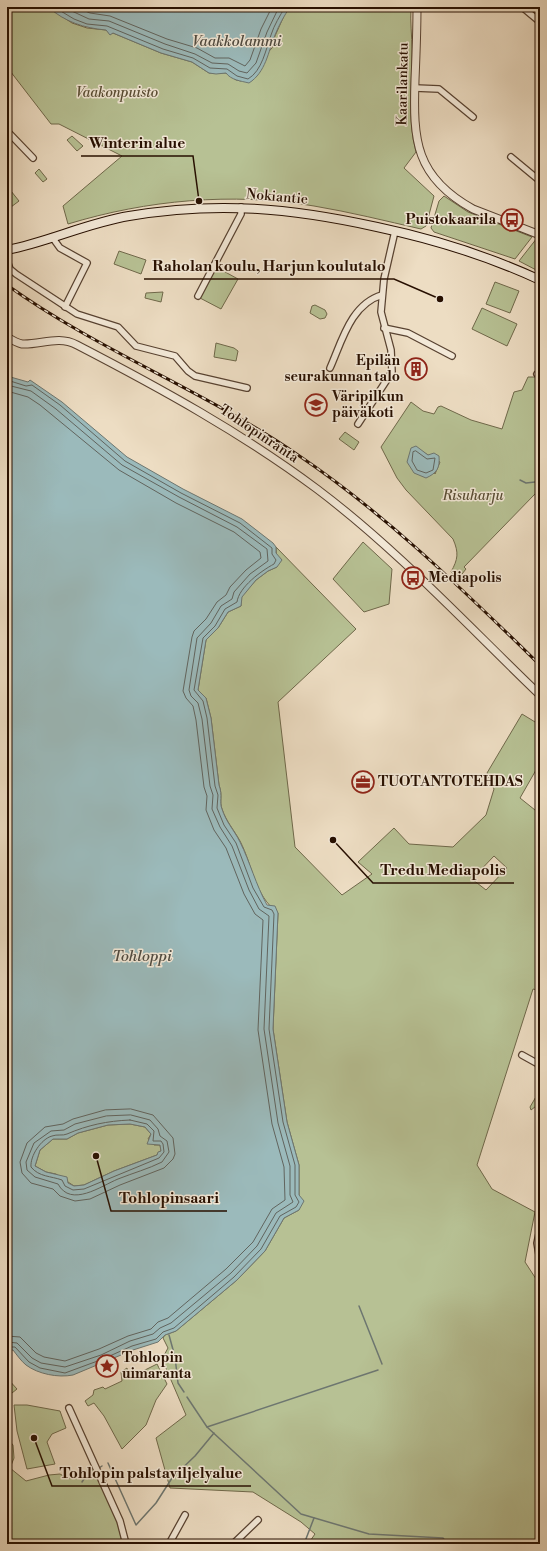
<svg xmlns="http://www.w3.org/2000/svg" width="547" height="1551" font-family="'Libre Bodoni',serif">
<rect width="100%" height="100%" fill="#edddc3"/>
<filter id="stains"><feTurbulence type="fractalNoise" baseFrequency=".005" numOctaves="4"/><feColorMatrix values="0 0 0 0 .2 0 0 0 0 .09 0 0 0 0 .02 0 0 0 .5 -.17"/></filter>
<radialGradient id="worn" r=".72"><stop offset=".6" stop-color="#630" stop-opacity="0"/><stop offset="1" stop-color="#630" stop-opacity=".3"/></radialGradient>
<g fill="#b7c194" stroke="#6f684a" fill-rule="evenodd">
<path d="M7,7H48L72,23L87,28L106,30L110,34L113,33L161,53L192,62L209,73H226L236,80L241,81L272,48L275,36L283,18L273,7H411C410,22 412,36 412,50C412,85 407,119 416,152L404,168L434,196L426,226L421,229C386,221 350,212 314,206C232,192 147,200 68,224L63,206L122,156L59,124H51L7,67Z"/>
<path d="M72,136L83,146L77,151L67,140Z"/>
<path d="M39,169L47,179L43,182L35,173Z"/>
<path d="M11,191L19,201L11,207L7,202V194Z"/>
<path d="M444,196L468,212L532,237L515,259L434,232L431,228L439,201Z"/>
<path d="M537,238L540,240V272L519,261Z"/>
<path d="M119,251L146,260L141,274L114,264Z"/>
<path d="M216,267L238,279L221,309L200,298Z"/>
<path d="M495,282L519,291L510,313L486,304Z"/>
<path d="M163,292L161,302L145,298L146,293Z"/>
<path d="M315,305L325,310L327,314L325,318L320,319L310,313L312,306Z"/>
<path d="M482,308L517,324L507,346L472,329Z"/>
<path d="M216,343L234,348L238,351L236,361L214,357Z"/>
<path d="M528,377H540V480H538V487L540,488V499L535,494L464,567L466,569L458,579L451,572C458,559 459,553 453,539L406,490L397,478L381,447L411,402L423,411L434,414L438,407L441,406L471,420L502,429L514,392L522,390ZM423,452L440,462L435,474Z"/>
<path d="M345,432L359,442L354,450L339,439Z"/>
<path d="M363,542L392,569L389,604L364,612L333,579Z"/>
<path d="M276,547L356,629L278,702L295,847L342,895L372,874L358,862L394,828L409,844L453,847L486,815L494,789L487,773L522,714L540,725V763L520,798L540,814V991L533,989L477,1165L492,1189L535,1212L525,1262L540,1285V1544H308L315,1534L301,1522L253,1492L170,1488L156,1438L186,1415L162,1359L168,1348L163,1338L165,1335L176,1331L237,1280L265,1251L284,1218L299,1210V1165L287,1122L273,1029L278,913C254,895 253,866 240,841C234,830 226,821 222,809C219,801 223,796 219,785L211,718L206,698L198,690L206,640L218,628L228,612L241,606V597L256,580L268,571L277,567ZM494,856L507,868L486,890L472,879Z"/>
<path d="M540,1094V1103L531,1110L530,1107L537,1095Z"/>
<path d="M130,1124L145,1127L151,1134L148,1139L154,1145H160L161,1151L157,1155L114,1171L84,1185L74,1186L56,1174L46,1172L35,1166L40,1150L53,1139H67L78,1133L108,1125Z"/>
<path d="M157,1364L167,1384L156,1400L146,1425L122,1449L104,1416L94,1403L88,1406L85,1401L93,1395L94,1390L103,1387L105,1389L122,1381L121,1372L127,1368L129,1378Z"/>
<path d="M7,1378L17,1389L7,1397Z"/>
<path d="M14,1405H27L60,1411L66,1428L52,1434L47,1442L55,1464L27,1469L17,1431Z"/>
<path d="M7,1438L13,1445L14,1458L10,1468L26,1481L49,1475L60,1474L67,1478H72L94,1468L117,1522L123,1544H7Z"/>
</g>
<g fill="#9bbabb" stroke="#6d7670" fill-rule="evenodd">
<path d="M48,7H290C284,16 279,25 275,35C268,52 266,72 249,83C241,81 231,80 226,73L216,74L209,73L192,62L161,53L113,33L110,35L106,30C84,28 65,22 48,7Z"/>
<path d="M7,376L28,382L30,380L62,402L127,457L183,489L242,519L273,543L276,547V553L282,560L277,567L268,571L256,580L242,597L241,606L228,612L218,628L206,640L198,690L206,698L211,718L219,785C223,796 219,802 222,809C226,822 234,830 240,842C250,862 256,885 267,905L275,906L278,913L273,1029L287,1122L299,1165V1195L304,1201L299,1210L284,1218L265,1251L237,1280L176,1331L165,1335L158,1342L133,1350L73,1375C58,1378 38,1374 26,1365C21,1361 17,1355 13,1350L7,1351ZM130,1124L145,1127L151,1134L147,1144L160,1145L161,1151L158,1152L157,1155L114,1171L84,1185L74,1186L68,1183L67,1177L46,1172L35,1166L40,1150L53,1139H67L78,1133L108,1125Z"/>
<path d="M416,446L428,455L434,453L439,456C440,468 437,473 426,478L414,473L407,462L411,448Z"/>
</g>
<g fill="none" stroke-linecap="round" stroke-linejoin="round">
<g stroke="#61645e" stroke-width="1">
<path d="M54,7L74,19L87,24L107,26L163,49L193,58L210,68L227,69L237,76L248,79C262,71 266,49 271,35C274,25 280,16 285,7"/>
<path d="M63,7L89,19L109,21L165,44L195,54L212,63L228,64L239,71L247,73L256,63L267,32L279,7"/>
<path d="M75,7L90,13L110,16L167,39L197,48L215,58H229L245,66L250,60L261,29L272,7"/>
<path d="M7,380L26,386L32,385L60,405L125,461L181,493L240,523L272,548V554L276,560L274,564C261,571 239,587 237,602L225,609L215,626L203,638L194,690L203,701L207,718L215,786L218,795L217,808L224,825L236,843L253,888L264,907L272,910L274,914L269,1029L283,1122L295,1165V1195L299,1202L296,1207L280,1216L261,1249L234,1277L174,1328L163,1332L156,1339L132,1346L103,1359L65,1373L40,1368L29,1362L15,1347H7"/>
<path d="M7,385L31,391L56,409L122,465L179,497L237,527L267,549L268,561L250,574L234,592L232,599L221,606L211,623L197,638L189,690L191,696L198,703L202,719L210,786L213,795L212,809L220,827L232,846L249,890L259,909L269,916L264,1029L278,1123L290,1166V1195L293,1202L276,1213L257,1246L231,1273L171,1323L160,1328L153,1334L130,1341L101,1355L65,1367L41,1363L32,1358L17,1343L7,1342"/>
<path d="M7,391L28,397L40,405L119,470L176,503L234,532L260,552L261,558L246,570L230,587L226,595L217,602L206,619L194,631L192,637L183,691L186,698L193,706L196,720L204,787L207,796L206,810L214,830L226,848L244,894L255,914L263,920L258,1030L272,1124L284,1167L285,1200L272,1209L253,1242L226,1269L168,1318L158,1322L151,1329L128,1336L99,1349L65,1361L44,1357L36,1353L20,1337L7,1336"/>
<path d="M416,451L427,459L435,458L433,470L426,473L417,470L412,461L413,452Z"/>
<path d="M131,1109L153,1115L173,1138L175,1154L173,1159L164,1168L120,1185L90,1199L75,1201L60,1196L53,1189L31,1183L22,1173L20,1162L27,1143L45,1127L63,1124L73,1119L105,1110Z"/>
<path d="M131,1115L150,1120L158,1129L160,1136L167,1141L169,1152L162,1162C148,1169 133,1173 118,1179C101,1186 71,1208 58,1184L35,1177L27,1170L26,1162L34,1143L51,1131L64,1130L75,1124L106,1116Z"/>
<path d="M130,1120L147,1124L154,1131L153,1141H161L163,1144L164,1152L159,1158L84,1189L73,1190L65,1186L62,1180C51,1176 39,1177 31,1167C30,1156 41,1139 52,1136C57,1134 63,1136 67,1134C88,1125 107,1121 130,1120Z"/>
</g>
<g stroke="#6d7670" stroke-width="1.5">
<path d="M520,480L526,483L535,482"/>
<path d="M359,1306L382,1364"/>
<path d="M169,1335L175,1357L178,1383L184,1392"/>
<path d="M187,1397L207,1427L301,1514L369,1534L443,1538L447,1544"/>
<path d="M207,1427L378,1370"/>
<path d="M108,1463L136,1525L156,1503L172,1478L195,1456L214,1433"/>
<path d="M99,1468L102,1466"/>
<path d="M82,1482L88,1473L92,1471"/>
<path d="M304,1544L314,1518"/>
</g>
<g stroke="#584231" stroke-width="8">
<g id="minor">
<path d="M522,7L540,22"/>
<path d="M415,88L439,89L473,117"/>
<path d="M7,131L33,158"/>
<path d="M511,157L540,181"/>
<path d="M52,237L60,248L87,263L65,307"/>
<path d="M7,261L10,269L16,274L77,314L118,327L136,346L175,356L188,371L195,376L247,388"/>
<path d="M198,296L241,214V207"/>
<path d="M384,328L408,333L452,356"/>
<path d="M330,368C342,341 351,304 382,295"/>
<path d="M537,374L540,371"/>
<path d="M358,424L392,372L391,350L381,312L384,279L395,231"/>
<path d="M522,1055L540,1065"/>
<path d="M540,1229L537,1243L540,1260"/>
<path d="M69,1408L120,1521L126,1544"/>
<path d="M169,1544L185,1515"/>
<path d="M233,1544L258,1520"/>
</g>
</g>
<g stroke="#584231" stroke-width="9">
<g id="tertiary">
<path d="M417,7C417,31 416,56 415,80C413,140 415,177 473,209L540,235"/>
<path d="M7,337C12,340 17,343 22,344C41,345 58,335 77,345C160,388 242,433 317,489C398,550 467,625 540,695"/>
</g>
</g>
<g stroke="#270f00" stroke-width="10">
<path id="secondary" d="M7,250C48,242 87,223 129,216C217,201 291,208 377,227C434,239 488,256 540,280"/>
</g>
<use href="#minor" stroke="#f3e9d8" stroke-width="5.5"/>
<use href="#tertiary" stroke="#f3e9d8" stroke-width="7"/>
<use href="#secondary" stroke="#f3e9d8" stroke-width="8"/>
<g stroke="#270f00" stroke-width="3">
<path id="rail" d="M7,285C99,351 205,391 298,455C387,515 463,590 540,665"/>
</g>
<use href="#rail" stroke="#f3e9d8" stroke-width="1.5" stroke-dasharray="4.5" stroke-linecap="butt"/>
</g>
<defs>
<g id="bus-ring" transform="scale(1.15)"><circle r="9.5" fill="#f3e9d8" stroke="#8f2418" stroke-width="1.5"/><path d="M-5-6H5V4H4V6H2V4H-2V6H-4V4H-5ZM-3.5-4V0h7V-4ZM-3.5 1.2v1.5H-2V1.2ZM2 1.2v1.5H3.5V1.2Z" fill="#8f2418"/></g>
<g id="building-ring" transform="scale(1.15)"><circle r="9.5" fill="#f3e9d8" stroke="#8f2418" stroke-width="1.5"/><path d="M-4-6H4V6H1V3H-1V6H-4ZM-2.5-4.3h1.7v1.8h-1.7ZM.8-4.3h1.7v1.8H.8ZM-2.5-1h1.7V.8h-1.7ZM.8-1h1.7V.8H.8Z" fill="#8f2418"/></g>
<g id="school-ring" transform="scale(1.15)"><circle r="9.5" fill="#f3e9d8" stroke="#8f2418" stroke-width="1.5"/><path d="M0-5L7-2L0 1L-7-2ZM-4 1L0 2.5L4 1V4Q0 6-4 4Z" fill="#8f2418"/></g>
<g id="office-ring" transform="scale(1.15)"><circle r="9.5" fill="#f3e9d8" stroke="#8f2418" stroke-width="1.5"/><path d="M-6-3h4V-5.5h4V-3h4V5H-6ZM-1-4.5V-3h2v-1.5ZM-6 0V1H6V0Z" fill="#8f2418"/></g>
<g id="sight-ring" transform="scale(1.15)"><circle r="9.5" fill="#f3e9d8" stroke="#8f2418" stroke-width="1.5"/><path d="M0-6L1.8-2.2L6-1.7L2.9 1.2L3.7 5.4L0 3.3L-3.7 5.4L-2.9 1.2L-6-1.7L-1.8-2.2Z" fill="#8f2418"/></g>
</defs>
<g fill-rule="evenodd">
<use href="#bus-ring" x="512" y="220"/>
<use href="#building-ring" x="416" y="369"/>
<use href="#school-ring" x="316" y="405"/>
<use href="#bus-ring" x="413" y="578"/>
<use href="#office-ring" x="363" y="782"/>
<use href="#sight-ring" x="107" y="1366"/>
</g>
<g text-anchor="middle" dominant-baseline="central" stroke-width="3" stroke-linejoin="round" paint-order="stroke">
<g font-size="14" fill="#270f00" stroke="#f3e9d8">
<text transform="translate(403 84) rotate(-89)">Kaarilankatu</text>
<text transform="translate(277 197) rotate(5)">Nokiantie</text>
<text transform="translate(259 434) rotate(34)">Tohlopinranta</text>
</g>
<g font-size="14" font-style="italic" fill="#594d34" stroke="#f3e9d8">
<text x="117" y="93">Vaakonpuisto</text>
<text x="473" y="496">Risuharju</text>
</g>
<g font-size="14" font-weight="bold" fill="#270f00" stroke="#f3e9d8" text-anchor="start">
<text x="496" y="220" text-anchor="end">Puistokaarila</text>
<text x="400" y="361" text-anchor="end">Epilän<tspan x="400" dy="16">seurakunnan talo</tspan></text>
<text x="332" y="397">Väripilkun<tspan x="332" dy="16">päiväkoti</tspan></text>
<text x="428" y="578">Mediapolis</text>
<text x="378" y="782">TUOTANTOTEHDAS</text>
<text x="122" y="1358">Tohlopin<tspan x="122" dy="16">uimaranta</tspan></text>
</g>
<g font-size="15" font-style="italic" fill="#504b41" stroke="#f3e9d8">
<text x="237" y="41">Vaakkolammi</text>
<text x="142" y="956">Tohloppi</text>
</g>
</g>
<path fill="none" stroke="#270f00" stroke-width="1.5" d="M199 201L193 156H81M440 299L394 279H144M333 840L373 883H514M96 1156L111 1211H227M34 1438L52 1486H251"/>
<g fill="#270f00" stroke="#f3e9d8" stroke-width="1.5">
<circle cx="199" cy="201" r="4"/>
<circle cx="440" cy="299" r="4"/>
<circle cx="333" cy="840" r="4"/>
<circle cx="96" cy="1156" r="4"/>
<circle cx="34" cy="1438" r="4"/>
</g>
<g font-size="15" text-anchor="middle" font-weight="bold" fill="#270f00" stroke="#f3e9d8" stroke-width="3" stroke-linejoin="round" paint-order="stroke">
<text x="137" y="148">Winterin alue</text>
<text x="269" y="271">Raholan koulu, Harjun koulutalo</text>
<text x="443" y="875">Tredu Mediapolis</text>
<text x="169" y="1203">Tohlopinsaari</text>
<text x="151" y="1478">Tohlopin palstaviljelyalue</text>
</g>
<rect width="547" height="1551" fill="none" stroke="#edddc3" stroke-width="24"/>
<rect x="8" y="8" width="531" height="1535" fill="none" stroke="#270f00" stroke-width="2"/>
<rect x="12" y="12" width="523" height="1527" fill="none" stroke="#270f00"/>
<rect width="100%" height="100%" filter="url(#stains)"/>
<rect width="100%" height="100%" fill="url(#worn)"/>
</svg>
